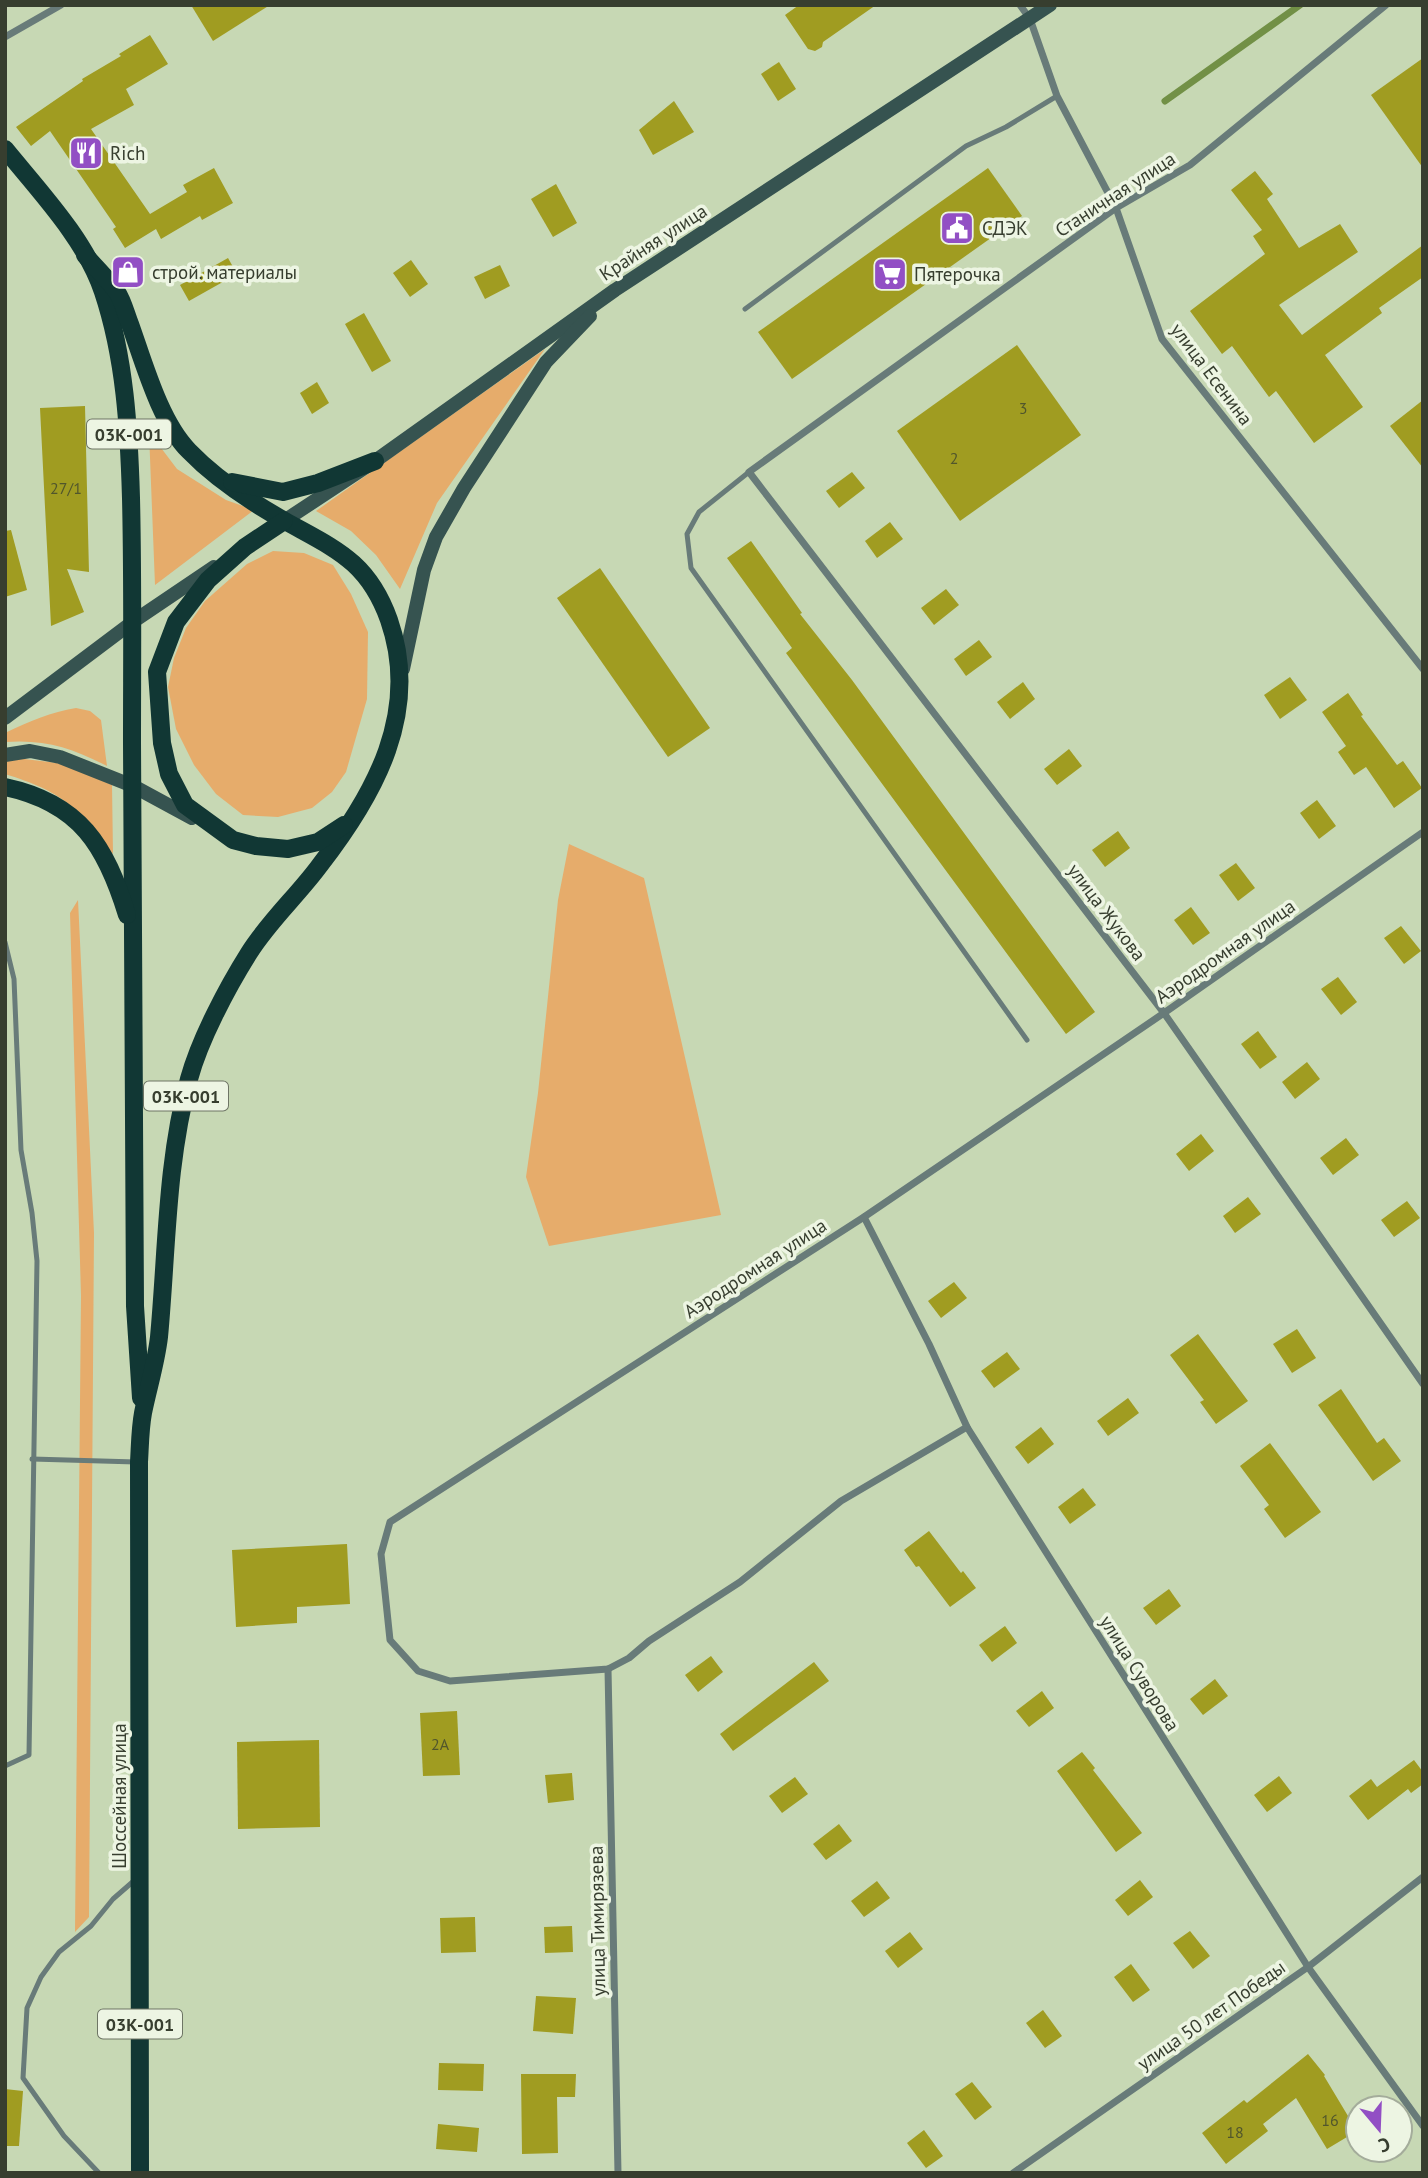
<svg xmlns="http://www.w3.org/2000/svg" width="1428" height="2178" font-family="'PT Sans',sans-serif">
<rect width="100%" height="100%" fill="#c7d8b4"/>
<g fill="#e6ac6b">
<path d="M545,349L437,503L400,589L376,555L351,531L316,511Z"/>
<path d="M149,432L177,469L226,500L254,510L155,585Z"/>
<path d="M273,551L304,553L333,565L351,594L368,632L367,699L346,772L332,792L312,808L278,817L243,815L216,794L194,765L176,729L168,687L174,658L186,628L205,601L247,564Z"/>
<path d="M76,708L90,711L101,720L107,766C72,748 45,739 5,742L7,732C30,721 51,712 76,708Z"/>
<path d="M16,758L66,764L112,785L113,854C76,806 63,792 5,774V762Z"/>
<path d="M569,844L644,878L721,1215L549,1246L526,1177L538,1093L558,900Z"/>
<path d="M78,900L94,1233L89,1917L75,1932L81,1296L70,913Z"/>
</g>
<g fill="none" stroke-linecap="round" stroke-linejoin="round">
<path stroke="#729046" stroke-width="7" d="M1165,101L1300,5"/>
</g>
<g fill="#a09c21">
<path d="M191,5H270L213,41Z"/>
<path d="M799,5H876L823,42L822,47L815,51L808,49L785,15Z"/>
<path d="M150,35L168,64L126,89L134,105L91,129L150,214L187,192L183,185L214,168L233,203L202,220L200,216L161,239L156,229L125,248L113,229L116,227L50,131L31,146L16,127L83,81L82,79L121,56L119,54Z"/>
<path d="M1423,58V168L1371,95Z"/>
<path d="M779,62L796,89L778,101L761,74Z"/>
<path d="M674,101L694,132L653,155L639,130Z"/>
<path d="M988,168L1022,216L792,379L758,332Z"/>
<path d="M1255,171L1273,194L1267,199L1299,248L1340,224L1358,252L1279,305L1302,335L1423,245V277L1379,308L1382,313L1325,355L1363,407L1314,443L1276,391L1269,397L1232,346L1222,354L1190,311L1265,254L1253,236L1262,230L1231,190Z"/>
<path d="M556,184L577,223L553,237L531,199Z"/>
<path d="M228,258L237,274L189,301L180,285Z"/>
<path d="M411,260L428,284L410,297L393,273Z"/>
<path d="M500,265L510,286L485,299L474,277Z"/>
<path d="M364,313L391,361L372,372L345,324Z"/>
<path d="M1017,345L1081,435L960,521L897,431Z"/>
<path d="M317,382L329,403L312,414L300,393Z"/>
<path d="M1423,400V468L1390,426Z"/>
<path d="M85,406L89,572L67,569L84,612L51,626L40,408Z"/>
<path d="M852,472L865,488L839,508L826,491Z"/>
<path d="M890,522L903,539L877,558L865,541Z"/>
<path d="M11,530L27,590L5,597V531Z"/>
<path d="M751,541L802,613L800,614L852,680L1095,1012L1066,1034L786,653L792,648L727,558Z"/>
<path d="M600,568L710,728L668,757L557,598Z"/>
<path d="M946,589L959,605L934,625L921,608Z"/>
<path d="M979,640L992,657L966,676L954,659Z"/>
<path d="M1290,677L1307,700L1280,719L1264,695Z"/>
<path d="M1023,682L1035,699L1010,719L997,702Z"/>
<path d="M1348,693L1363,715L1361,716L1397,765L1403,761L1422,788L1394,808L1366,767L1354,775L1338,752L1346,746L1322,712Z"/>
<path d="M1069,749L1082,766L1057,785L1044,769Z"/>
<path d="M1317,800L1336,826L1319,839L1300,813Z"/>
<path d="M1118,831L1130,848L1105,867L1092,850Z"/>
<path d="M1236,863L1255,888L1238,901L1219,875Z"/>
<path d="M1191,907L1210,933L1193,945L1174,920Z"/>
<path d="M1401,926L1421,951L1404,964L1384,938Z"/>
<path d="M1338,977L1357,1002L1341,1015L1321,989Z"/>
<path d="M1258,1031L1277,1057L1260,1069L1241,1044Z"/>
<path d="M1307,1062L1320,1079L1295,1099L1282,1082Z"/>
<path d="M1201,1134L1214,1151L1189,1171L1176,1154Z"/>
<path d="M1346,1138L1359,1155L1333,1175L1320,1158Z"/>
<path d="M1248,1197L1261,1214L1235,1233L1223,1216Z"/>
<path d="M1407,1201L1420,1218L1394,1237L1381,1220Z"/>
<path d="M954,1282L967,1298L941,1318L928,1301Z"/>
<path d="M1297,1329L1316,1358L1292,1373L1273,1344Z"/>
<path d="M1198,1334L1248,1401L1216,1424L1200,1402L1204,1400L1170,1355Z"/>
<path d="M1007,1352L1020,1369L994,1388L981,1371Z"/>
<path d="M1341,1389L1377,1443L1384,1438L1401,1461L1373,1481L1318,1405Z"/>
<path d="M1128,1398L1139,1413L1108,1436L1097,1421Z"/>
<path d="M1041,1427L1054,1444L1028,1464L1015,1447Z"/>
<path d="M1270,1443L1321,1512L1285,1538L1264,1509L1269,1505L1240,1466Z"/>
<path d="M1083,1488L1096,1505L1070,1524L1058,1507Z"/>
<path d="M929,1531L961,1573L963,1571L976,1588L950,1607L919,1566L916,1567L904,1550Z"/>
<path d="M347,1544L350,1604L297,1607V1623L236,1627L232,1550Z"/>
<path d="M1169,1589L1181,1606L1156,1625L1143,1608Z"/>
<path d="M1005,1626L1017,1643L992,1662L979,1645Z"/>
<path d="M711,1656L723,1672L698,1692L685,1675Z"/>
<path d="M814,1662L829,1681L733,1751L720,1734Z"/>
<path d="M1215,1679L1228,1696L1203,1715L1190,1699Z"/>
<path d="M1042,1691L1054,1708L1029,1727L1016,1711Z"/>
<path d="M457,1711L460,1775L423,1776L420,1713Z"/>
<path d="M319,1740L320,1827L238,1829L237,1742Z"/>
<path d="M1082,1752L1095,1768L1093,1770L1142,1833L1116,1852L1057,1771Z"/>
<path d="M1414,1760L1423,1772V1784L1411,1793L1408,1789L1368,1820L1349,1796L1371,1779L1377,1787Z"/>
<path d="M572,1773L574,1800L548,1803L545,1775Z"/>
<path d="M1279,1776L1292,1793L1267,1812L1254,1795Z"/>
<path d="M795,1777L808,1794L782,1813L769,1796Z"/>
<path d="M839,1824L852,1841L826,1860L813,1844Z"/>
<path d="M1140,1880L1153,1897L1128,1916L1115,1900Z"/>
<path d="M877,1881L890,1898L864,1917L851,1901Z"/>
<path d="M475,1917L476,1952L441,1953L440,1918Z"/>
<path d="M572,1926L573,1952L545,1953L544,1927Z"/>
<path d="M1190,1931L1210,1956L1193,1969L1173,1943Z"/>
<path d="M910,1932L923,1949L898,1968L885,1951Z"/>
<path d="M1131,1964L1150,1990L1133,2002L1114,1977Z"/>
<path d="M536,1996L576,1998L573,2034L533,2031Z"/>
<path d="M1043,2010L1062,2036L1045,2048L1026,2023Z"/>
<path d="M1308,2054L1325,2075L1324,2076L1357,2131L1327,2149L1296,2098L1263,2124L1268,2131L1226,2164L1202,2133L1244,2100L1247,2103Z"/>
<path d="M439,2063L484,2064L483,2091L438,2090Z"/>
<path d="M521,2074H576L575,2097H557L558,2153L522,2154Z"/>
<path d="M972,2082L992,2107L975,2120L955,2094Z"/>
<path d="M5,2089L23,2091L19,2146H5Z"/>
<path d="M438,2124L479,2128L477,2152L436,2149Z"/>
<path d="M924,2130L943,2156L926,2168L907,2143Z"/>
</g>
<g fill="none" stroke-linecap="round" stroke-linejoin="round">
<g stroke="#687b79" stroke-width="5">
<path d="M745,309L966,146L1006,127L1057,96"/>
<path d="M749,472L699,512L687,534L691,568L1027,1040"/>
<path d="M5,942L14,979L21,1150L32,1213L37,1261L29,1755L5,1766"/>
<path d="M32,1459L136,1462"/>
<path d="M99,2173L64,2136L23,2078L27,2008L41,1977L59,1952L91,1926L113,1899L136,1879"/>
</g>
<g stroke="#687b79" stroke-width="7">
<path d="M1020,5L1030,19L1057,96L1116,208L1162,339L1423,669"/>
<path d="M1386,5L1190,165L1116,208L749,472L1164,1013L1423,1384"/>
<path d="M5,37L61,5"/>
<path d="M864,1217L929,1344L967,1427L1308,1967L1423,2126"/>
<path d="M967,1427L841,1501L740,1582L649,1641L629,1658L608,1669L450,1681L418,1671L390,1640L381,1554L390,1522L864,1217L1164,1013L1423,832"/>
<path d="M608,1669L618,2173"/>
<path d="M1013,2173L1308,1967L1423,1877"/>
</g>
<g stroke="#365350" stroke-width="14">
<path d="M284,521L375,461L615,290L1050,5"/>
<path d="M403,669L424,570L436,537L464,488L546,362L590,316"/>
<path d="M5,718L134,621L214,567"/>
<path d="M5,755L30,751L60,757L133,786L192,818"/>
</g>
<g stroke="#113734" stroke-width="18">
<path d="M5,149C39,191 86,240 103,292C125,358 129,429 131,498C133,580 132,662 132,743C133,931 134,1118 135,1306L141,1398"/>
<path d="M85,255C95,267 108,279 117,292C123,301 126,314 130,324C144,363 160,422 189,451C216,479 251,502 285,521C335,549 368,561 389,620C421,712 375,794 320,865C298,895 269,921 249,953C227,988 200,1039 189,1079C166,1163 167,1252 159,1337C156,1363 148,1388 143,1413C140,1429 140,1446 139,1462L140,2173"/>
<path d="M232,482L283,492L318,483L375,461"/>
<path d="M284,521L245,547L208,580L176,622L157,672L162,743L169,774L185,805L233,840L256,846L288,849L318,842L344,825"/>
<path d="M5,787C80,803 106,846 127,915"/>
</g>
</g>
<defs>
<g id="restaurant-square" transform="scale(1.75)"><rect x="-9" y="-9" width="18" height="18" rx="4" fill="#924fc4" stroke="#edf5e3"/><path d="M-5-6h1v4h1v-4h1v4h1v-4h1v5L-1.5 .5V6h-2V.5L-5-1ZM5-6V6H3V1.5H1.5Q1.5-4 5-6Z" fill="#fff"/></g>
<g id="civic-square" transform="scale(1.75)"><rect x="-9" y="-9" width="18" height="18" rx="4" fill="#924fc4" stroke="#edf5e3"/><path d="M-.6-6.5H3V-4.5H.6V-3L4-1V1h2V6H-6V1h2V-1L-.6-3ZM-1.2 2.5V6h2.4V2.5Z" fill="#fff"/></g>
<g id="shop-square" transform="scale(1.75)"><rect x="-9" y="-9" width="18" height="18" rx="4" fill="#924fc4" stroke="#edf5e3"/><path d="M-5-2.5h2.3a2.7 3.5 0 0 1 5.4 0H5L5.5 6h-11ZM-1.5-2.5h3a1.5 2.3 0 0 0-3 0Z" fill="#fff"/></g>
<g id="supermarket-square" transform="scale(1.75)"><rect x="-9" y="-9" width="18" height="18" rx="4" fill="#924fc4" stroke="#edf5e3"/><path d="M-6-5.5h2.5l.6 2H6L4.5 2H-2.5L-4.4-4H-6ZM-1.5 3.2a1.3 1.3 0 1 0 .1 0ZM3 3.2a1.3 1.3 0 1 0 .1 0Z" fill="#fff"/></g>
</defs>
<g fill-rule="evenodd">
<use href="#restaurant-square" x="86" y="153"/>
<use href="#civic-square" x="957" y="228"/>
<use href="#shop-square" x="128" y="272"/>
<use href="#supermarket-square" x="890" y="274"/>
</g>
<g text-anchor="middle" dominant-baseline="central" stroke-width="7" stroke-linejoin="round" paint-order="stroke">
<g font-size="16" fill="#51562c">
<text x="1023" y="408">3</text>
<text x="954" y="458">2</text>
<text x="66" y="488">27/1</text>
<text x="440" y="1744">2А</text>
<text x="1330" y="2120">16</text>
<text x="1235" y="2132">18</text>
</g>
<g fill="#edf5e3" stroke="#6e7565" stroke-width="2">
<rect x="87" y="419.5" width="84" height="29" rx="5"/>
<rect x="144" y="1081.5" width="84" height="29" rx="5"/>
<rect x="98" y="2009.5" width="84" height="29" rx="5"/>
</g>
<g font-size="18" font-weight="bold" fill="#373e2f">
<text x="129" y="434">03К-001</text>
<text x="186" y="1096">03К-001</text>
<text x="140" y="2024">03К-001</text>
</g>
<g font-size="19" fill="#373e2f" stroke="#edf5e3" text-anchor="start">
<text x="110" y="153">Rich</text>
<text x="982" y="228">СДЭК</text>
<text x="152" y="272">строй. материалы</text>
<text x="914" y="274">Пятерочка</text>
</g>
<g font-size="19" fill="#373e2f" stroke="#edf5e3">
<text transform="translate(1115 194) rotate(-33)">Станичная улица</text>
<text transform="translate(653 242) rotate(-33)">Крайняя улица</text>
<text transform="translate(1212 374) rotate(53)">улица Есенина</text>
<text transform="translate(1107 912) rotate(53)">улица Жукова</text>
<text transform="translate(1225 951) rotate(-35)">Аэродромная улица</text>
<text transform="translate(755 1268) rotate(-33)">Аэродромная улица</text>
<text transform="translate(1140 1673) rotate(58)">улица Суворова</text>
<text transform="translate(119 1796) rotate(-90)">Шоссейная улица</text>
<text transform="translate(597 1921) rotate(-91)">улица Тимирязева</text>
<text transform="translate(1211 2015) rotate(-35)">улица 50 лет Победы</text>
</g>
</g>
<rect width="1428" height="2178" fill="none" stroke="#373e2f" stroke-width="14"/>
<g transform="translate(1379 2129) rotate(161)"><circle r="33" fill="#edf5e3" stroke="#a4ac9b" stroke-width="2"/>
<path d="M0-5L12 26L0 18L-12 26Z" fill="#924fc4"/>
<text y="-10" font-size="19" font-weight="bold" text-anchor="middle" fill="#373e2f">С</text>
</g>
</svg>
